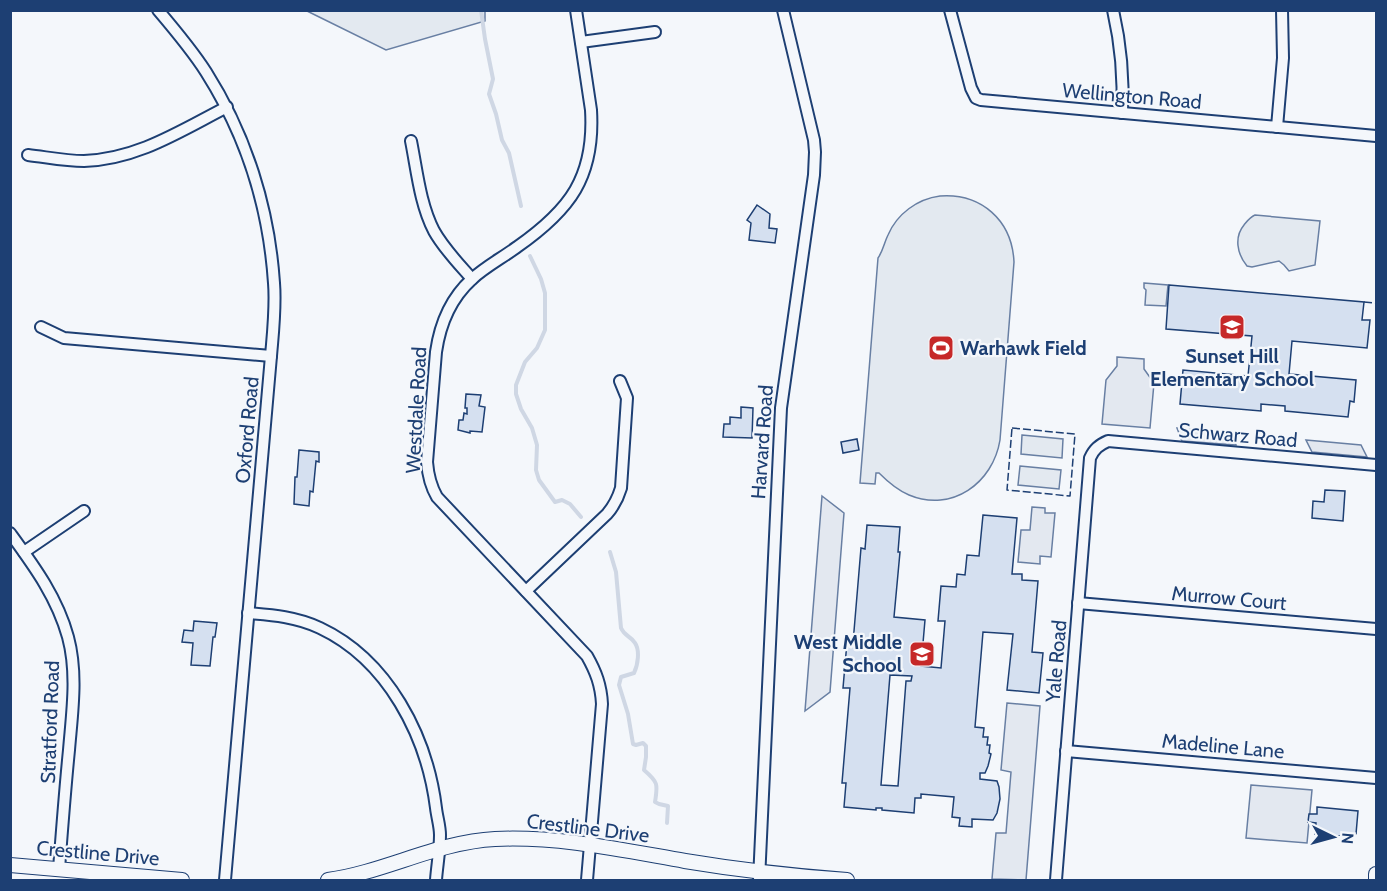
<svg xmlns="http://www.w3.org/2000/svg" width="1387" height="891" font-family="Cabin,sans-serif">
<rect width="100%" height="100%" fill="#f4f7fb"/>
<g fill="#e3e9f0" stroke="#687fa3" stroke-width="1.5">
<path d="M307,11H485V21L386,50Z"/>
<path d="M940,196C981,193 1012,220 1014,262L1000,440C993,483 952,513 909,495C897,490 888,482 879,473H876L875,484L860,483L878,258C883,251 884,243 888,235C897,214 917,199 940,196Z"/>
<path d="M1255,215L1320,221L1315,265L1289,271L1284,265L1279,261L1252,267L1247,266C1237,254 1234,237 1244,225C1248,220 1250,217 1255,215Z"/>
<path d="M1144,283L1168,285L1166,306L1145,305L1146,290L1144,288Z"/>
<path d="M1022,435L1063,439L1062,458L1021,454Z"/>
<path d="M1020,466L1061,470L1059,489L1018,485Z"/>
</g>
<g fill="#e3e8f0" stroke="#687fa3" stroke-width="1.5">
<path d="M1117,357L1144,359V369L1154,383L1150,428L1102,424L1106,380L1117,366Z"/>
<path d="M1177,428L1233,433L1236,445L1182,441Z"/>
<path d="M1306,440L1361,445L1367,457L1312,452Z"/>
<path d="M822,496L844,513L830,692L805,711Z"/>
<path d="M1032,507L1045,508V513H1055L1051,557L1040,556V564L1018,562L1021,530H1030Z"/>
<path d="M1007,703L1040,706L1026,880L992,879L996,833H1006L1011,772L1001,770Z"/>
<path d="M1251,785L1312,790L1307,843L1246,838Z"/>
</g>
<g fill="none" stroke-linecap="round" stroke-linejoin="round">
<g stroke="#cfd7e4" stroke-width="4">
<path d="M481,10L485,39L493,79L489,94L496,114L502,140L509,153L521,206"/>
<path d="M530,256L541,279L545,293V330L537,348L525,362L516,385V394L521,409L532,428L537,445L536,470L539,480L555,502L562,500L570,504L581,517"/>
<path d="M610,552L616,572L621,628C625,637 631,636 635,643C640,650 638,665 634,673L621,677L619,685L628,714L633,744L636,745L643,743L646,746V757L644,770C658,782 658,784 655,802L659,804L668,806L667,823"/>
</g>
</g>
<g fill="#d5e0f0" stroke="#1d3f73" stroke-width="1.5" fill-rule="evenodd">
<path d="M757,205L770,214L769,228L777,229L775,243L749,240L751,223L747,220Z"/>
<path d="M1169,285L1364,302L1362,320H1370L1367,348L1292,341L1289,374L1356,380L1354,402L1350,401L1348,417L1285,411V406L1261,404V411L1180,404L1183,370L1248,376L1252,336L1166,329Z"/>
<path d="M466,394L481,395L479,406L485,407L482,432L470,431V433L458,430L459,420H463L464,413L467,414V408H465Z"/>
<path d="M741,407L753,408L752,438L723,437L724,424H730V417L741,418Z"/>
<path d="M857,439L859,450L843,453L841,442Z"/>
<path d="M299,450L319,452V462L316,461L313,492L310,491L309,506L294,504L295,477H297Z"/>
<path d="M1325,490L1345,491L1343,521L1312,518L1313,501L1324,502Z"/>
<path d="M983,515L1017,518L1012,574H1022V580L1038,581L1032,652L1043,653L1039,693L1007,690L1013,634L983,632L975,727L984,728L983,737H988L987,745H990L989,753L991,754L988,766L985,773H980V779L997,781L999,787L1000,799L997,813L993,820L972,819V827L959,826L960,818L952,817L954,797L921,794V798H915L914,813L882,810V808H876V810L844,807L846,783H842L850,688H843L847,642L853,643L861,548L865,549L867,525L900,527L898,552H900L894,617L925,620L921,666L941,668L945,621H938L941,586L956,587L957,574L965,575L967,555L979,556ZM890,675L912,676L911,681H906L898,786L881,785Z"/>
<path d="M194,621L217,623L215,637H213L210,666L191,665L193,643L182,642L184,630L193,631Z"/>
<path d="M1317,807L1358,811L1356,834H1354L1353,837L1315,834L1316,823L1308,822L1309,814H1317Z"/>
</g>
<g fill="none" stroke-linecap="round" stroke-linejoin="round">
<g stroke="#1d3f73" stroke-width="14">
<g id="minor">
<path d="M158,10C175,30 192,50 206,72C246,135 269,208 274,283C276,307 273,332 271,356L225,880"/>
<path d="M576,10L591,110C595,177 570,210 517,247C502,258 485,267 472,279C451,298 440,324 436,352L427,462C428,475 430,485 437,497L587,656C596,672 601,685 602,704L587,880"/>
<path d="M950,10L971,88L976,98L981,100L1376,136"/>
<path d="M1113,10C1121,45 1124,78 1122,113"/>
<path d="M581,42L655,32"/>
<path d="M1277,127L1283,58L1282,10"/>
<path d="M411,141C417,171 420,204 434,231C444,249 459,264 472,279"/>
<path d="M28,155C46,157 65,161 84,161C138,159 180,131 227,107"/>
<path d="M41,327L64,338L271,356"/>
<path d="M10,533C34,566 57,597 68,637C78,674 72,713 69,750C65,790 62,830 59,869"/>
<path d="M24,552L84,511"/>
<path d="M526,591L607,514C614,506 618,498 621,488L627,398L620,381"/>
<path d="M1078,603L1376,629"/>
<path d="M248,613C273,615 297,617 320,628C388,660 427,736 436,808C437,817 440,826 440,835C440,850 437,866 436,880"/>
<path d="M1066,751L1376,778"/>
<path d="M759,880L781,408L814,175L815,152L814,140L783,10"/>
<path d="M1056,880L1090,458C1094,449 1099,445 1108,441L1376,465"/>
</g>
</g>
<g stroke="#1d3f73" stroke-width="16">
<g id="tertiary">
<path d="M10,865L182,880"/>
<path d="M328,880C385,872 437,842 495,839C559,836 622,850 685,861C739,870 792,876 847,880"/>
<path d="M1376,880V874"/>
</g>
</g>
<use href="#minor" stroke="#f4f7fb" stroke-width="10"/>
<use href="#tertiary" stroke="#f4f7fb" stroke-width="14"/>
<g stroke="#1d3f73" stroke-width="1.5" stroke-dasharray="8 3" stroke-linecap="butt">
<path d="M1364,302L1376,303"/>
<path d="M1012,428L1075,434L1070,496L1007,490Z"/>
</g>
</g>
<defs>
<g id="school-square" transform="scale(1.35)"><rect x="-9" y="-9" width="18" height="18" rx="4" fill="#c62828" stroke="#f4f7fb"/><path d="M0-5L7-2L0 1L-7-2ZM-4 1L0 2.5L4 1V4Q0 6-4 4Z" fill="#fff"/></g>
<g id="stadium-square" transform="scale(1.35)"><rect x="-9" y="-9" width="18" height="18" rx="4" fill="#c62828" stroke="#f4f7fb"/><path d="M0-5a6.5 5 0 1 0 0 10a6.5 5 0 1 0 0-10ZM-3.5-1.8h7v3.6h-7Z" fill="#fff"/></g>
</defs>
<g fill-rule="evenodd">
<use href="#school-square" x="1232" y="327"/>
<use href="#stadium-square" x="941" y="348"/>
<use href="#school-square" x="922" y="654"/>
</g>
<g text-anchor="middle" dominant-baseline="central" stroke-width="4.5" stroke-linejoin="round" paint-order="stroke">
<g font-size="20" fill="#1d3f73" stroke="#f4f7fb">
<text transform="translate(1132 96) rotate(5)">Wellington Road</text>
<text transform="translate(416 410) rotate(-87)">Westdale Road</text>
<text transform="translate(247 430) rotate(-85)">Oxford Road</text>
<text transform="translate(1238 435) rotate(5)">Schwarz Road</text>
<text transform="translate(762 442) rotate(-86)">Harvard Road</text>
<text transform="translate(1229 598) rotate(5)">Murrow Court</text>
<text transform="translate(1056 661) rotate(-85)">Yale Road</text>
<text transform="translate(50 722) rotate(-88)">Stratford Road</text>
<text transform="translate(1223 746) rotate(5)">Madeline Lane</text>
<text transform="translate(588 828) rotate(7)">Crestline Drive</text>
<text transform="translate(98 853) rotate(5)">Crestline Drive</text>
</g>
<g font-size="20" font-weight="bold" fill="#1d3f73" stroke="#f4f7fb" text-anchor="start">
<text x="960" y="348">Warhawk Field</text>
<text x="1232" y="356" text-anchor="middle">Sunset Hill<tspan x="1232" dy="23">Elementary School</tspan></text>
<text x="902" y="642" text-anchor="end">West Middle<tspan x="902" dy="23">School</tspan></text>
</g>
</g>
<rect width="1387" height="891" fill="none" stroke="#1d3f73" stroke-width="24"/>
<g transform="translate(1333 837) rotate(95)" stroke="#f4f7fb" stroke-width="4.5" paint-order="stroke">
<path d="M0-4.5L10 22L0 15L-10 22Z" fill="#1d3f73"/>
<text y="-9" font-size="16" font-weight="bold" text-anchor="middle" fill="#1d3f73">N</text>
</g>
</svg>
